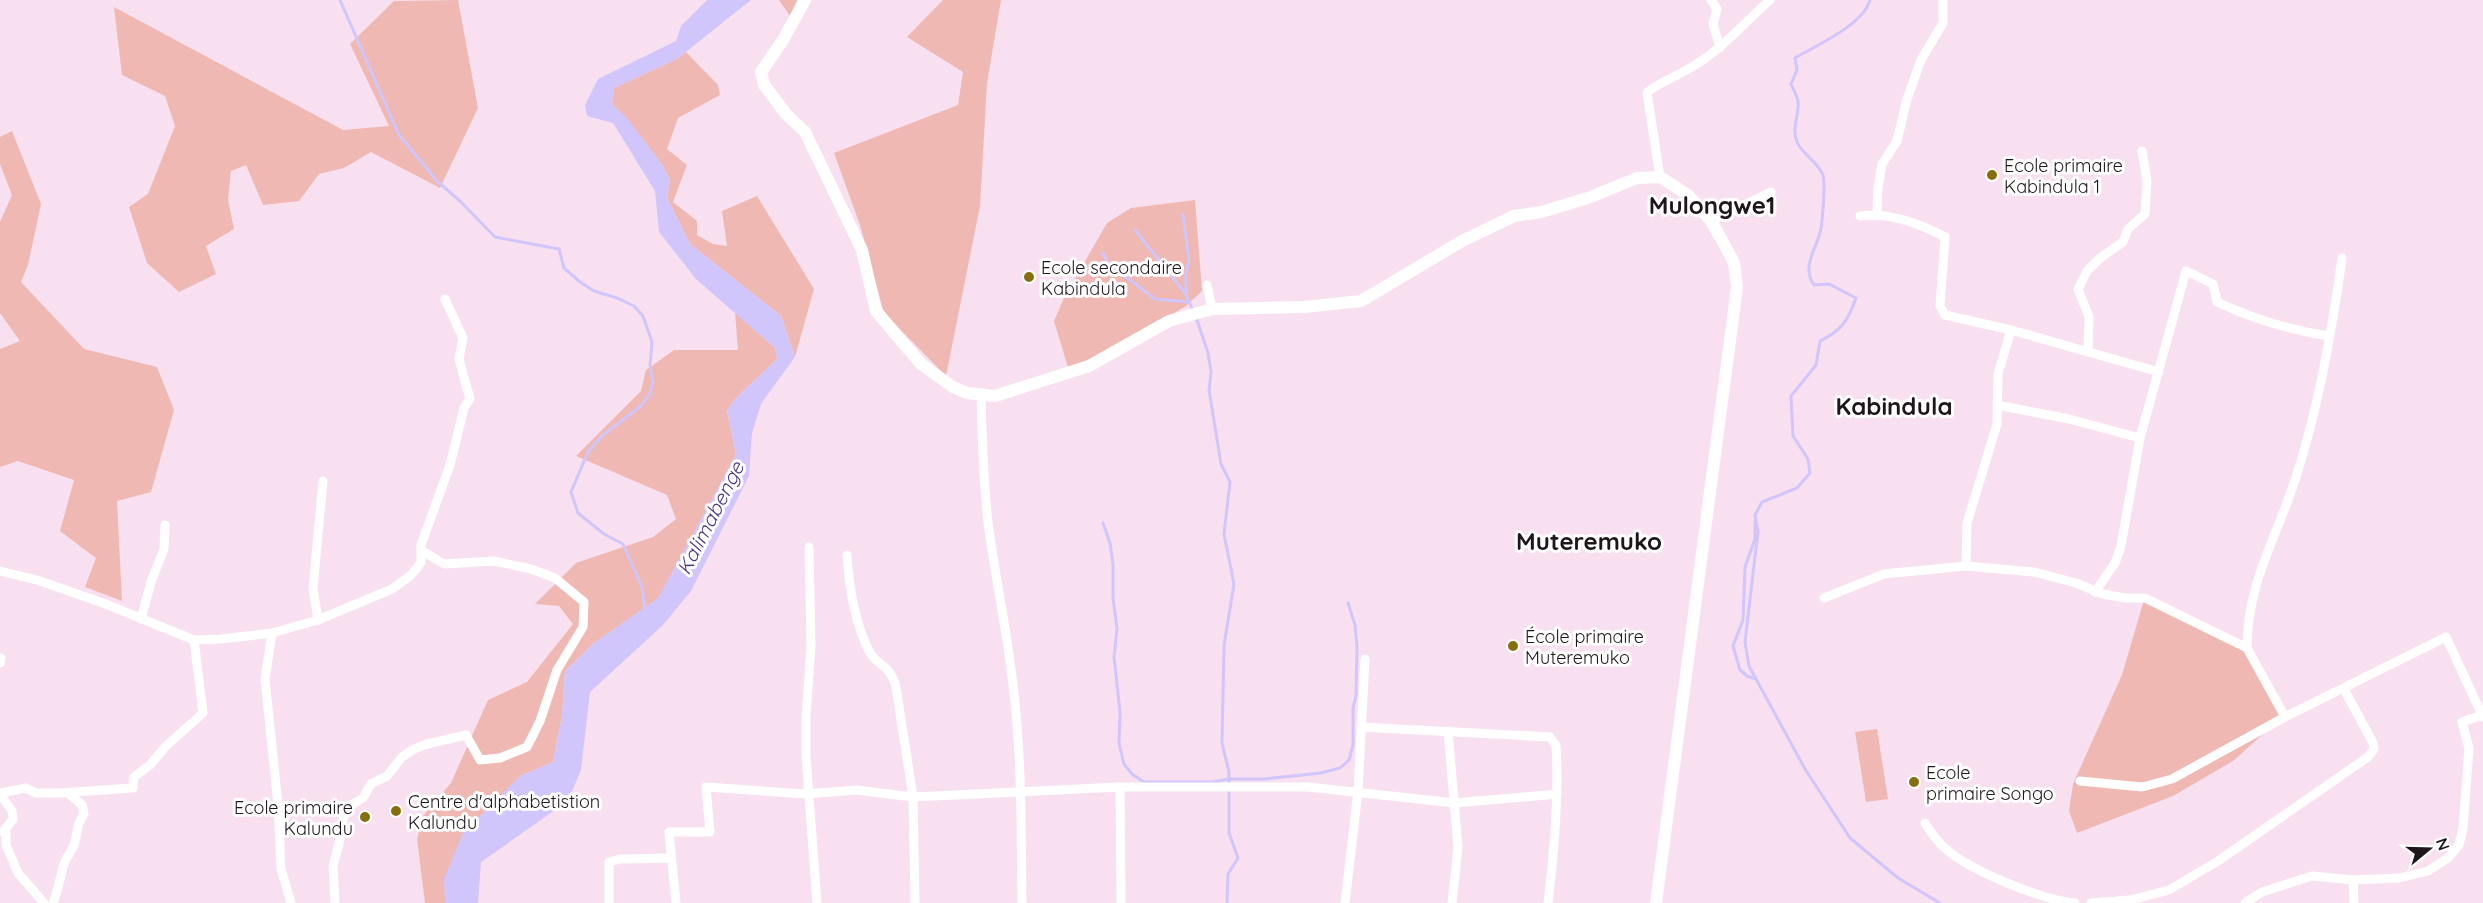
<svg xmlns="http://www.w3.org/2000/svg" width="2483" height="903" font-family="Quicksand,sans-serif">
<rect width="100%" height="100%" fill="#f9e0f0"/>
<g fill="#efb8b3">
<path d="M458,0L478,108L440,188L371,152L344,168L319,174L299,201L263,205L246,165L231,171L228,200L234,229L206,246L216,274L179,292L147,263L129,207L148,194L175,126L165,96L122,75L114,7L343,130L389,126L350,44L394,1Z"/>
<path d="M779,0H797L790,16Z"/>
<path d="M943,0H1001L987,83L980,206L946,376L884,313L860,225L834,153L958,105L963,72L907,37Z"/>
<path d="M686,52L718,85L720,95L678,118L667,149L687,165L673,202L697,221V235L713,244L727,246L722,211L757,196L814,289L795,357L781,316L690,244L667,198L670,180L661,163L612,104L614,88L677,59Z"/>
<path d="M12,131L41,204L28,265L21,282L84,349L157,367L174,410L151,492L117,501L122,601L85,587L96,558L60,531L74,480L18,461L0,467V349L20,341L0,313V222L12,195L0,164V137Z"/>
<path d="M1195,200L1202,291L1186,306L1070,374L1054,321L1064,298L1107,223L1131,208Z"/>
<path d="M735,312L775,348L777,359L735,399L727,410L736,455L658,599L594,643L565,671L562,716L553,762L520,776L445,879V903H425L417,839L423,816L451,783L488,700L527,682L573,624L559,606L535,604L576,563L653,537L676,519L667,495L576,456L641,391L646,370L674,350H738Z"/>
<path d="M2144,600L2243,648L2282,717L2233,761L2173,796L2077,833L2069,811L2073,784L2122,675Z"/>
<path d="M1877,729L1888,799L1866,802L1855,732Z"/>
</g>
<path fill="#d0c6fb" d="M707,0H751L677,59L614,88L612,104L627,118L661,163L670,180L667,198L690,244L781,316L795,357L761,404L752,433L749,476L691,591L663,625L590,692L581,770L568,801L481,862L478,903H445L444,879L463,833L520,776L553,762L562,716L565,671L594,643L658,598L736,455L727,410L735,399L777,359L775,348L696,279L659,232L655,191L613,123L587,116L585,105L598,79L676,41L681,26Z"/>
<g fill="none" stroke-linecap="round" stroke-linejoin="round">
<g stroke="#d0c6fb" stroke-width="3">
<path d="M340,0L399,135L437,181L460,201L495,237L559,249L564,268L580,282L594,291L617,298L634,306L643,316L652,342L650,366L653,383L649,395L642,405L602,436L588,452L571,492L578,513L604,534L623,544L642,587L645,610"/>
<path d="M1870,0C1863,25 1817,45 1795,58L1797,70L1791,84C1793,89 1797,95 1798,101C1800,112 1791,128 1797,142C1802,154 1818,162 1823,175C1825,184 1823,210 1822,221C1822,243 1799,264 1814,285L1829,284L1856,298C1848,321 1842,330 1820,341L1816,365L1791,396L1793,436L1808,459L1810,473L1797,488L1762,502L1755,515L1758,531L1745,642L1749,666L1805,769L1850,838L1898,878L1940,903"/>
<path d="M1183,215L1189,260L1186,273V294"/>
<path d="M1135,230L1186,294L1193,311"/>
<path d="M1103,253L1108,263L1155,299L1189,302"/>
<path d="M1196,317L1208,353L1211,372L1209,390L1221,464L1230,482L1224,534L1234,584L1224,645L1222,743L1229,772V833L1238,858L1228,874L1227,903"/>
<path d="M1755,521V539L1745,567L1743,620L1733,646L1740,670L1747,676L1756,679"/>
<path d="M1103,523L1110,543L1113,564V598L1117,629L1114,657L1120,712L1119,743L1124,764L1132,774L1144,782H1213L1229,779H1264L1321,773L1340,768L1349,760L1353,745V708L1356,696L1357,647L1355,625L1348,603"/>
</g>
<g stroke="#fff" stroke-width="9">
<path d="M1711,0L1717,9L1713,24L1720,48"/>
<path d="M1660,177L1647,93C1651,87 1675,77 1683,72C1718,54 1742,25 1770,0"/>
<path d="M1877,214L1878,187L1882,164L1897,141L1907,99L1921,60L1943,23V0"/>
<path d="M1860,216C1889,212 1919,223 1945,237L1940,306L1945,315L2011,330L2159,372"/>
<path d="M1711,221L1771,192"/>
<path d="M1207,285L1212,309"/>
<path d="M2088,350L2089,317L2078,289L2087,271L2099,259L2123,242L2128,229L2145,214L2147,181L2142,151"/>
<path d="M981,395C982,438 983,480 988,522C995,577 1007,630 1013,685C1022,757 1021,830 1022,903"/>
<path d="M1997,405L2069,419L2140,438"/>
<path d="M809,547L811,646L806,716V756L817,903"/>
<path d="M847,555C849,586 855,623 869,651C878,668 889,662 896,687L913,797L915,903"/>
<path d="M1966,566L1967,523L1997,424L1998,374L2011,330"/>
<path d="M0,571L37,580L103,603L194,640L221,639L272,633L318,620L392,589L410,576L417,568L421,562V545L450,465L464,408L470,399L459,359L463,338L445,299"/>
<path d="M2095,592L2115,563L2121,546L2140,438L2186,271L2213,284L2217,302C2253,319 2290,330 2329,336"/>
<path d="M1824,598L1884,574L1966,566L2034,572L2076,583L2103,594L2125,598H2145L2247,648L2285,717"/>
<path d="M141,619L151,582L164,549L165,525"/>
<path d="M318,620L313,588L323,481"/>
<path d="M272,633L265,679L278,805L281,869L291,903"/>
<path d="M2247,648C2247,583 2277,537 2296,477C2319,406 2332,332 2342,258"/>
<path d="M0,663L1,658"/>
<path d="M1361,727L1550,737L1556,746C1559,799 1554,851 1548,903"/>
<path d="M1448,731L1458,847L1452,903"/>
<path d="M2080,781L2142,787L2172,779L2285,717L2446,637L2483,717"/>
<path d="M1120,787L1121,903"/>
<path d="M0,793L26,788L36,793H60L133,788L134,777L150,765L166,746L203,713L194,640"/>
<path d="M0,794L12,811L13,819L3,832"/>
<path d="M1925,823C1931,832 1937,842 1946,849C1969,870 2044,901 2075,903"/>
<path d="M6,830V845L18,873L44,903"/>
<path d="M2353,880L2354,903"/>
<path d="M53,903C58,891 60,879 63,867C65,859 71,852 74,845C78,833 76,824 84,814L82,805L68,793"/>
<path d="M335,903L333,866L339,844L345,809L363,798L371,784L387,776L402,757L414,749L427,744L466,735L480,760L500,758L527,747L540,721L557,670L583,627L584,602L555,578L531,569L494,561L444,564L421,550"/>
<path d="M609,903V862L620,859L671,858"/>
<path d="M676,903L669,832H710L706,787L806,794L857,790L913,797L1120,787H1308L1455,803L1557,794"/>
<path d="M1345,903L1358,791L1365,659"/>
<path d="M2091,903L2130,900L2169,890L2218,861L2368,757L2374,749L2373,743L2344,689"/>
<path d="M2245,903L2262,892L2312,876L2353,880L2399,878L2428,871L2448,858L2459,845L2463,828L2469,748L2462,722L2482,715"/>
</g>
<path stroke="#fff" stroke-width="12" d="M805,0L783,40L761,72L764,85L786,114L805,132L862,250L876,311L921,364L953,387L967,393L995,396L1089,366L1169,321L1212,309L1304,307L1361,301L1462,241L1514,216L1541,212L1588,198L1637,178L1660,177L1688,195L1711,221L1723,242L1734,263L1737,287L1656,903"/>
</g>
<g fill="#876e0e" stroke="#fff" stroke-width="2">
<circle cx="1992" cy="175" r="6"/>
<circle cx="1029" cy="277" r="6"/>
<circle cx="1513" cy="646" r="6"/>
<circle cx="1914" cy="782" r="6"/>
<circle cx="396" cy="811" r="6"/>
<circle cx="365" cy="817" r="6"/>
</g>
<g text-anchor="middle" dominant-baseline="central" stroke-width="6" stroke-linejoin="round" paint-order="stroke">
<g font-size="18" fill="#1f161c" stroke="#fff" text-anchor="start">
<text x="2004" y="165">Ecole primaire<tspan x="2004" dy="21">Kabindula 1</tspan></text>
<text x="1041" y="267">Ecole secondaire<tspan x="1041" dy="21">Kabindula</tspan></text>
<text x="1525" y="636">École primaire<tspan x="1525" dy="21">Muteremuko</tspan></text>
<text x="1926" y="772">Ecole<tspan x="1926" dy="21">primaire Songo</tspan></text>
<text x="408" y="801">Centre d'alphabetistion<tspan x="408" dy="21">Kalundu</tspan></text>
<text x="353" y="807" text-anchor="end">Ecole primaire<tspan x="353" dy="21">Kalundu</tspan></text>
</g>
<g font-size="20" font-style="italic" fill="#4c3581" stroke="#fff">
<text transform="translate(710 518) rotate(-63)">Kalimabenge</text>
</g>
<g font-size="24" font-weight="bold" fill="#1f161c" stroke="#fff">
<text x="1712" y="205">Mulongwe1</text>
<text x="1894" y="406">Kabindula</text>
<text x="1589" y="541">Muteremuko</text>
</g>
</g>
<g transform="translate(2429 849) rotate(71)" stroke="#ffffff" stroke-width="4.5" paint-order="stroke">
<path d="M0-4.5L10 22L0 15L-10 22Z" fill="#1f161c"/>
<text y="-9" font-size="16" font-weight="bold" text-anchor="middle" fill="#1f161c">N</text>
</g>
</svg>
